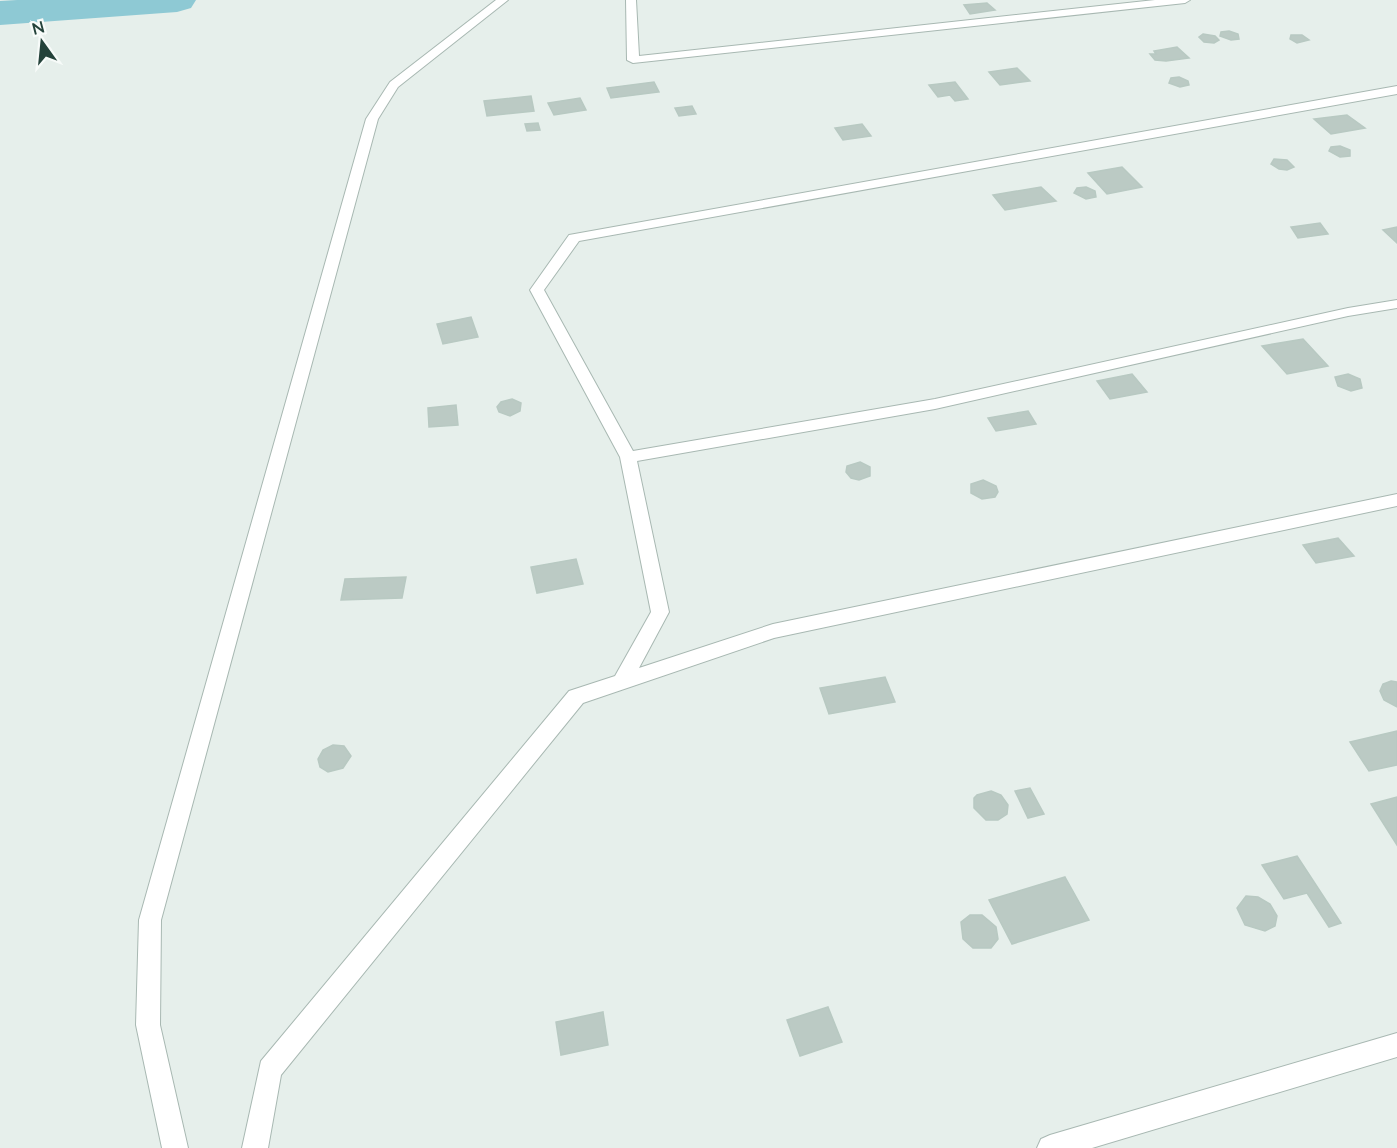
<svg xmlns="http://www.w3.org/2000/svg" width="1397" height="1148" font-family="Lato,sans-serif">
<rect width="100%" height="100%" fill="#e6efeb"/>
<g fill="none" stroke-linecap="round" stroke-linejoin="round">
<path fill="#8ec9d4" fill-rule="evenodd" d="M17,0H196L191,8L177,12L0,25V1Z"/>
</g>
<g fill="#bbcac4" stroke="#b8c9c2" stroke-width="1.5">
<path d="M987,3L995,10L970,14L964,5Z"/>
<path d="M1229,31L1238,34L1239,39L1231,40L1220,36L1221,32Z"/>
<path d="M1203,34L1215,36L1219,40L1214,43L1204,42L1199,37Z"/>
<path d="M1291,35H1302L1309,40L1297,43L1290,39Z"/>
<path d="M1177,47L1189,58L1166,61L1155,60L1150,54H1156L1154,51Z"/>
<path d="M1017,68L1030,81L1000,85L989,72Z"/>
<path d="M1179,77L1188,81L1189,85L1180,87L1169,83L1171,78Z"/>
<path d="M654,82L659,92L611,98L607,88Z"/>
<path d="M955,82L968,99L955,101L950,95L938,97L929,85Z"/>
<path d="M531,96L534,111L487,116L484,101Z"/>
<path d="M580,98L586,110L554,115L548,103Z"/>
<path d="M692,106L696,114L679,116L675,108Z"/>
<path d="M1347,115L1365,128L1331,134L1314,119Z"/>
<path d="M538,123L540,130L527,131L525,124Z"/>
<path d="M862,124L871,136L843,140L835,128Z"/>
<path d="M1340,146L1350,150V156L1340,157L1329,151L1331,147Z"/>
<path d="M1274,159L1287,160L1294,167L1287,170L1279,169L1271,164Z"/>
<path d="M1122,167L1142,187L1107,194L1088,173Z"/>
<path d="M1041,187L1056,201L1005,210L993,195Z"/>
<path d="M1086,187L1095,191L1096,197L1086,199L1074,193L1077,188Z"/>
<path d="M1320,223L1328,234L1298,238L1291,227Z"/>
<path d="M1397,227V243L1383,230Z"/>
<path d="M471,317L478,337L443,344L437,324Z"/>
<path d="M1303,339L1328,366L1287,374L1262,346Z"/>
<path d="M1132,374L1147,392L1110,399L1097,381Z"/>
<path d="M1348,374L1360,379L1362,388L1351,391L1338,386L1335,377Z"/>
<path d="M512,399L521,403L520,411L510,416L499,412L497,407L501,402Z"/>
<path d="M456,405L458,425L429,427L428,408Z"/>
<path d="M1028,411L1036,424L996,431L988,418Z"/>
<path d="M860,462L870,467V476L859,480L851,478L846,472L847,466Z"/>
<path d="M983,480L996,486L998,492L995,497L982,499L971,493V484Z"/>
<path d="M1338,538L1354,556L1316,563L1303,545Z"/>
<path d="M576,559L583,584L537,593L531,567Z"/>
<path d="M406,577L402,598L341,600L345,579Z"/>
<path d="M885,677L895,702L829,714L820,688Z"/>
<path d="M1391,681L1397,682V707L1384,700L1380,691L1383,684Z"/>
<path d="M1397,731V765L1369,771L1350,742Z"/>
<path d="M333,745L344,746L351,756L343,768L328,772L320,767L318,759L323,750Z"/>
<path d="M1030,788L1044,814L1028,818L1015,791Z"/>
<path d="M991,791L1001,795L1008,805L1007,814L998,820H986L974,808V798L977,795Z"/>
<path d="M1397,797V845L1371,804Z"/>
<path d="M1297,856L1341,923L1329,927L1307,893L1284,899L1262,865Z"/>
<path d="M1065,877L1089,920L1012,944L989,900Z"/>
<path d="M1246,896L1258,897L1270,904L1277,916L1275,926L1265,931L1245,925L1237,908Z"/>
<path d="M970,915H982L996,927L998,939L991,948H973L963,939L961,922Z"/>
<path d="M828,1007L842,1042L800,1056L787,1020Z"/>
<path d="M603,1012L608,1045L561,1055L556,1022Z"/>
</g>
<g fill="none" stroke-linecap="round" stroke-linejoin="round">
<g stroke="#a8b8b2" stroke-width="2">
<g id="street">
<path d="M496,0H508L398,87L378,119L161,920L160,1025L188,1148H162L136,1025L139,920L366,119L390,82Z"/>
<path d="M626,0H636L639,56L1155,0H1190L1185,3L633,63L627,60Z"/>
<path d="M1397,86V94L579,241L544,290L633,451L935,399L1348,308L1397,300V308L1348,316L935,409L637,461L669,612L639,668L773,624L1397,494V506L774,638L583,703L281,1075L268,1148H242L261,1061L569,691L615,676L651,612L620,457L530,290L569,235Z"/>
<path d="M1397,1033V1057L1092,1148H1037L1041,1139L1050,1135Z"/>
</g>
</g>
<use href="#street" fill="#fff" fill-rule="evenodd"/>
</g>
<g transform="translate(42 42) rotate(345)" stroke="#f7fbf9" stroke-width="4.5" paint-order="stroke">
<path d="M0-4.5L10 22L0 15L-10 22Z" fill="#24423a"/>
<text y="-9" font-size="16" font-weight="bold" text-anchor="middle" fill="#24423a">N</text>
</g>
</svg>
